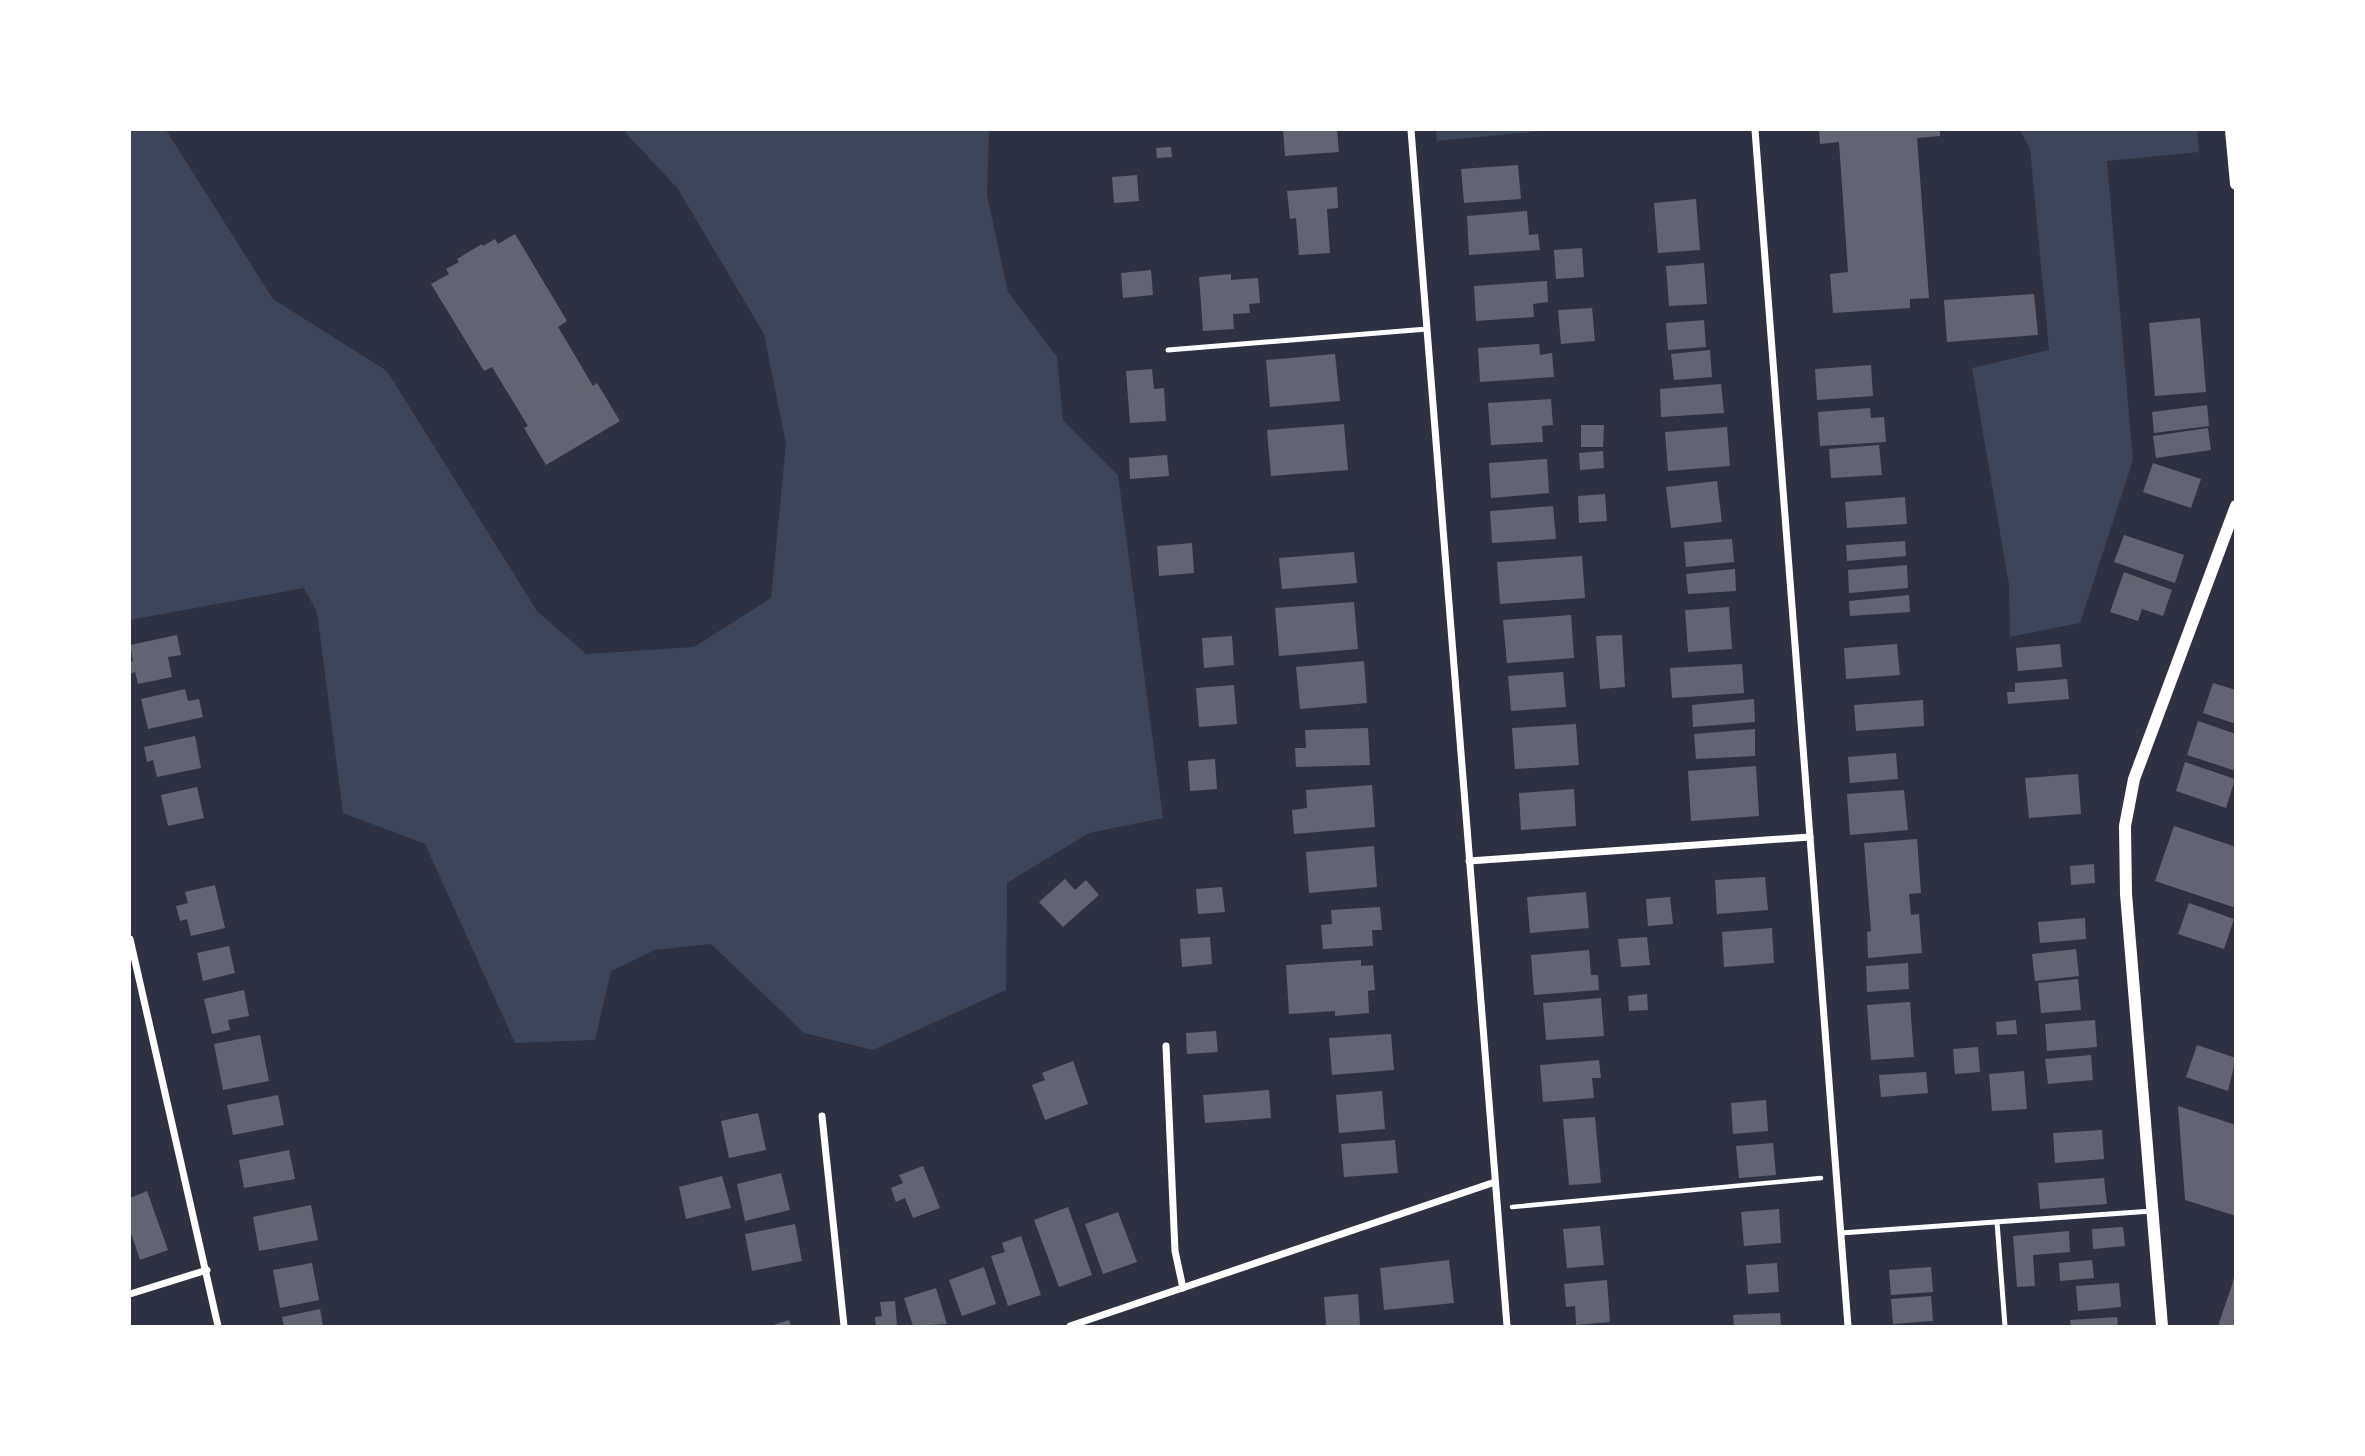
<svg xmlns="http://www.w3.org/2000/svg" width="2365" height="1456" font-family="'Sofia Sans Condensed',sans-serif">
<rect width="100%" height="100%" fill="#2d3142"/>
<g fill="#3c4559">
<path d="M130,130H166L273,299L387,371L537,611L586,654L694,647L771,598L786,444L764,334L678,189L623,130H989L987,195L1008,292L1057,357L1063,420L1118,475L1163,818L1089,833L1007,883L1006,990L873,1050L804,1033L711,944L655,950L611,971L595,1040L515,1043L425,844L343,813L317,612L304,588L130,620Z"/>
<path d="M1436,130H1552L1437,141Z"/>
<path d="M2020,130H2197L2199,152L2107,161L2133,460L2080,623L2010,637L2009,585L1972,368L2049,350L2030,149Z"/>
</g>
<g fill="#626471">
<path d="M1283,130H1337L1339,152L1285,156Z"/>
<path d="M1819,130H1940V136L1917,138L1929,298L1910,299V308L1833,313L1830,274L1848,272L1839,142L1820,144Z"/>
<path d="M1171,147L1172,157L1157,158L1156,148Z"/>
<path d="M1518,165L1521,199L1464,203L1461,169Z"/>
<path d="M1137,175L1139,201L1114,203L1112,177Z"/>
<path d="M1337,187L1338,208L1327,209L1330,253L1299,255L1296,218L1290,219L1287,191Z"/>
<path d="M1696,199L1700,250L1658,253L1654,203Z"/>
<path d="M1527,211L1529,235L1538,234L1540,250L1469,255L1467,216Z"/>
<path d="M515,234L567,321L558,327L593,386L597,383L620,421L546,465L524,428L528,426L492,367L484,371L431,284L449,274L446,269L459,262L457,259L482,244L483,246L495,239L498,244Z"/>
<path d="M1582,248L1584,277L1556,279L1554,250Z"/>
<path d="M1704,263L1707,304L1669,306L1666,266Z"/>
<path d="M1151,270L1153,295L1123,298L1121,273Z"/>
<path d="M1231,274V280L1258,278L1260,303L1249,304L1250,313L1233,314L1234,329L1203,331L1199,277Z"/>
<path d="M1547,281L1548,302L1533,304L1534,317L1476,321L1474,286Z"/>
<path d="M2034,294L2038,335L1947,342L1944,300Z"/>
<path d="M1592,308L1595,341L1561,344L1558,310Z"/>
<path d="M2200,318L2206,392L2155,396L2149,323Z"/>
<path d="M1704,320L1706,347L1668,350L1666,323Z"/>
<path d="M1539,344L1540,355L1552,353L1554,377L1480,382L1478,348Z"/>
<path d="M1710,350L1712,377L1674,380L1671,354Z"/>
<path d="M1335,354L1340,401L1270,407L1266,360Z"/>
<path d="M1871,365L1873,396L1817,400L1815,369Z"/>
<path d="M1152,369L1154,389L1164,388L1166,421L1130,423L1126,371Z"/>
<path d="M1721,384L1724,413L1661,417L1660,389Z"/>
<path d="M1551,399L1553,425L1542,426L1543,442L1491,445L1488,403Z"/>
<path d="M2207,405L2209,426L2154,433L2152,412Z"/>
<path d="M1870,408L1871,418L1884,417L1886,442L1820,446L1818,412Z"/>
<path d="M1344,424L1348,470L1271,476L1267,430Z"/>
<path d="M1581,425H1604L1603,447H1581Z"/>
<path d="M1727,427L1730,466L1668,471L1665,432Z"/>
<path d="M2208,428L2211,450L2156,458L2153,436Z"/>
<path d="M1879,445L1882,475L1831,478L1829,449Z"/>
<path d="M1603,451L1604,468L1580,470L1579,453Z"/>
<path d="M1167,455L1169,476L1130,479L1129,458Z"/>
<path d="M1547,459L1549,493L1491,498L1489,463Z"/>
<path d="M2153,463L2201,479L2191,508L2143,492Z"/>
<path d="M1717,481L1722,522L1671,528L1666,487Z"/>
<path d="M1605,494L1607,521L1579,523L1578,496Z"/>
<path d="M1905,497L1907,524L1847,528L1845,502Z"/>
<path d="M1553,506L1556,539L1492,543L1490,511Z"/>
<path d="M2124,535L2184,555L2175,583L2114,562Z"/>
<path d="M1732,539L1734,562L1686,567L1684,542Z"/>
<path d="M1905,541L1906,556L1847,561L1846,545Z"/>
<path d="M1192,543L1194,573L1159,576L1157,546Z"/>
<path d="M1354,552L1357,583L1282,589L1279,558Z"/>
<path d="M1582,556L1585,598L1500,604L1497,562Z"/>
<path d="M1907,565L1908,588L1849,593L1848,570Z"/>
<path d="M1735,569L1736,591L1688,594L1686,574Z"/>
<path d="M2124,572L2172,590L2163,616L2142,609L2138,621L2110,612Z"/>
<path d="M1909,595L1910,612L1850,616L1849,601Z"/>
<path d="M1354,602L1358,649L1279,656L1275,608Z"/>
<path d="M1729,607L1732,649L1688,652L1685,610Z"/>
<path d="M1571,615L1574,658L1507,663L1503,620Z"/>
<path d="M177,635L181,655L168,657L172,677L138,684L135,672L130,674V662L133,661L130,645Z"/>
<path d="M1622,635L1625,687L1600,689L1596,636Z"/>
<path d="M1232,636L1234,665L1204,668L1202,638Z"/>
<path d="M1897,644L1900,675L1846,679L1844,648Z"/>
<path d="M2060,644L2062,667L2018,671L2016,648Z"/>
<path d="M1364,661L1367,703L1300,709L1296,667Z"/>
<path d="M1742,664L1744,693L1672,698L1670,668Z"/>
<path d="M1563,672L1566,707L1511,711L1508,676Z"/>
<path d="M2067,679L2069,699L2008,704L2007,692H2015V683Z"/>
<path d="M2213,683L2236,690V724L2203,713Z"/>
<path d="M1234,685L1237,724L1199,727L1196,688Z"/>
<path d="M185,689L188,701L199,699L203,717L148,729L141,699Z"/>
<path d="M1754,699L1755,722L1693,727L1692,705Z"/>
<path d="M1923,700L1924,726L1856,731L1854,705Z"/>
<path d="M2198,721L2236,734V771L2187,755Z"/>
<path d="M1576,724L1579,765L1515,769L1512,728Z"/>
<path d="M1368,728L1370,765L1296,767L1295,748H1306L1305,730Z"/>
<path d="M1755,729V756L1696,759L1694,734Z"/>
<path d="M195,736L201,768L157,777L153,760L147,762L144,747Z"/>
<path d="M1896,753L1898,779L1850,783L1848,757Z"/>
<path d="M1215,759L1217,789L1190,791L1188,761Z"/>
<path d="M2185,762L2235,779L2226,808L2176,791Z"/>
<path d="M1756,766L1759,816L1691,821L1688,771Z"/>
<path d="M2078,774L2081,814L2029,818L2025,778Z"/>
<path d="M1372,785L1375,827L1294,834L1292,810L1307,808L1306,790Z"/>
<path d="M197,787L204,818L168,826L161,795Z"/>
<path d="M1574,789L1576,826L1521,830L1519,793Z"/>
<path d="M1904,790L1908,830L1850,835L1847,794Z"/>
<path d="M2174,826L2236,847V908L2155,881Z"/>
<path d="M1917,839L1921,893L1909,894L1911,915L1919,914L1922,953L1868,958L1867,932L1871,931L1864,843Z"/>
<path d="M1374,846L1377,887L1309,893L1306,852Z"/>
<path d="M2094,864L2095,883L2071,885L2070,866Z"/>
<path d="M1765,877L1768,910L1717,914L1715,880Z"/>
<path d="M1065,879L1075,890L1086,880L1099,895L1063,927L1039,902Z"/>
<path d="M215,885L225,928L191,936L187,919L180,921L176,906L188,903L185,892Z"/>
<path d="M1222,887L1225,912L1198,914L1196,889Z"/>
<path d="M1586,892L1589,928L1530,933L1527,897Z"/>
<path d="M1670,897L1673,924L1648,926L1646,899Z"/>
<path d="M2189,903L2234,919L2224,949L2178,934Z"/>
<path d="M1380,907L1382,930H1372L1373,946L1323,949L1321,925L1332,924L1331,910Z"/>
<path d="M2085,918L2086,939L2040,943L2038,922Z"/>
<path d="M1772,928L1774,963L1724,967L1722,932Z"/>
<path d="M1210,937L1212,964L1182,967L1180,939Z"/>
<path d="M1647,937L1650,965L1621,967L1618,939Z"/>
<path d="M229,946L235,973L203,981L197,953Z"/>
<path d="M2076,949L2079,976L2035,981L2032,954Z"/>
<path d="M1589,950L1591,975H1598L1599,990L1534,995L1531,955Z"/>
<path d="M1361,960V966L1373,965L1375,990L1368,991L1369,1013L1335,1016V1011L1289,1014L1286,965Z"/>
<path d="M1908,963L1909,989L1867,992L1866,966Z"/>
<path d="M2078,979L2081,1010L2041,1013L2038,983Z"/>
<path d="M244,990L249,1016L228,1020L230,1030L212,1034L204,999Z"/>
<path d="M1647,994L1648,1010L1629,1011L1628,996Z"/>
<path d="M1601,998L1604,1036L1546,1040L1543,1003Z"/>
<path d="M1910,1002L1914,1057L1871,1060L1867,1005Z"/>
<path d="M2016,1020L2017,1034L1997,1035L1996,1022Z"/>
<path d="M2095,1020L2097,1047L2047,1051L2045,1024Z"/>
<path d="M1216,1031L1218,1052L1187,1054L1186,1033Z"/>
<path d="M1391,1034L1394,1070L1332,1075L1329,1038Z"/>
<path d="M260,1035L269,1081L223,1090L214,1044Z"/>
<path d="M2197,1045L2236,1058L2228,1091L2186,1077Z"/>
<path d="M1978,1047L1980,1072L1955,1074L1953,1049Z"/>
<path d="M2091,1055L2093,1080L2048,1084L2045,1059Z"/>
<path d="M1599,1060L1601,1078H1592L1594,1098L1543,1102L1540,1065Z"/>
<path d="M1073,1061L1088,1104L1045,1120L1032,1085L1045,1080L1042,1073Z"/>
<path d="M2024,1071L2027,1109L1992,1111L1989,1074Z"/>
<path d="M1926,1072L1928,1093L1881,1097L1879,1075Z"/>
<path d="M1269,1090L1271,1118L1205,1123L1203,1095Z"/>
<path d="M1382,1091L1385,1129L1339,1133L1336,1095Z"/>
<path d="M278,1095L284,1125L233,1135L227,1105Z"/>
<path d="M1766,1100L1768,1131L1733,1134L1731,1103Z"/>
<path d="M2178,1106L2236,1125V1216L2185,1200Z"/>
<path d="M758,1113L766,1150L729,1158L721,1121Z"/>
<path d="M1595,1117L1601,1183L1569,1185L1563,1119Z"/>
<path d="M2102,1130L2104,1159L2055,1163L2053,1133Z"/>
<path d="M1395,1140L1398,1173L1344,1177L1341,1144Z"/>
<path d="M1773,1143L1776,1175L1739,1178L1736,1146Z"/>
<path d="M289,1150L295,1179L244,1188L239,1160Z"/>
<path d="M923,1166L940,1208L913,1218L905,1198L896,1202L891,1188L903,1183L899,1175Z"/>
<path d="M781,1173L790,1210L745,1221L737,1184Z"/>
<path d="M722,1176L731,1208L686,1219L679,1187Z"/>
<path d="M2104,1178L2107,1204L2040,1209L2038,1183Z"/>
<path d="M147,1191L168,1250L140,1260L130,1230V1198Z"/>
<path d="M311,1205L318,1240L259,1251L253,1217Z"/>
<path d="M1068,1207L1092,1275L1059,1287L1034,1220Z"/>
<path d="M1779,1209L1781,1243L1744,1246L1741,1212Z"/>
<path d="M1118,1212L1137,1262L1103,1274L1085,1224Z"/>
<path d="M795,1224L802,1261L752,1271L745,1234Z"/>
<path d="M1600,1226L1604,1265L1567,1268L1563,1229Z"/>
<path d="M2123,1227L2125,1246L2093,1249L2092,1229Z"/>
<path d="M2069,1231L2070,1252L2033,1255L2035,1286L2017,1287L2013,1236Z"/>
<path d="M1021,1236L1041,1295L1008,1306L991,1256L1005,1252L1002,1243Z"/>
<path d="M1449,1260L1454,1303L1384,1310L1380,1268Z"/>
<path d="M2092,1260L2094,1278L2060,1281L2059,1263Z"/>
<path d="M312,1263L319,1300L280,1308L273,1270Z"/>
<path d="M1777,1263L1779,1292L1748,1294L1746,1265Z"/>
<path d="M984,1267L996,1304L962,1316L949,1280Z"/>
<path d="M1931,1267L1933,1292L1891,1295L1889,1270Z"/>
<path d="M2236,1267V1326H2218L2232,1285Z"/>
<path d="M1607,1280L1610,1322L1576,1325L1575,1306L1566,1307L1564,1284Z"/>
<path d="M2119,1283L2121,1307L2078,1311L2076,1286Z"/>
<path d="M936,1288L947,1324L913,1326L904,1298Z"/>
<path d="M1358,1294L1360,1325L1326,1326L1324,1297Z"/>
<path d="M1931,1296L1933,1321L1893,1324L1891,1299Z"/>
<path d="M895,1301L897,1326H876L875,1317L882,1316L880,1302Z"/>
<path d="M320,1309L323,1326H284L282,1317Z"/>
<path d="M1780,1313L1781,1326H1734L1733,1315Z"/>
<path d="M2117,1317L2118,1326H2071L2070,1320Z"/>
<path d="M789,1320L791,1326H770Z"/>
</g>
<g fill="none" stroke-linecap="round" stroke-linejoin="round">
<path stroke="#fff" stroke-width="4.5" d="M1512,1207L1821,1178"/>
<g stroke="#fff" stroke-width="5">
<path d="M1168,350L1427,329"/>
<path d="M1997,1222L2005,1326"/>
<path d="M1841,1233L2152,1211"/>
</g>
<g stroke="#fff" stroke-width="7">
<path d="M1411,130L1507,1326"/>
<path d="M1755,130L1848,1326"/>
<path d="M1469,861L1810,837"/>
<path d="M130,939L218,1326"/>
<path d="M1166,1046L1175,1251L1183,1288"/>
<path d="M822,1116L844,1326"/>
<path d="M130,1294L207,1270"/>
<path d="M1070,1326L1495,1182"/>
</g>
<g stroke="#fff" stroke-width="12">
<path d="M2231,130L2236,184"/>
<path d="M2162,1326L2126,894L2125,826L2134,779L2236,506"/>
</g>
</g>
<rect width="2365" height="1456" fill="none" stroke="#ffffff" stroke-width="262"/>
</svg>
